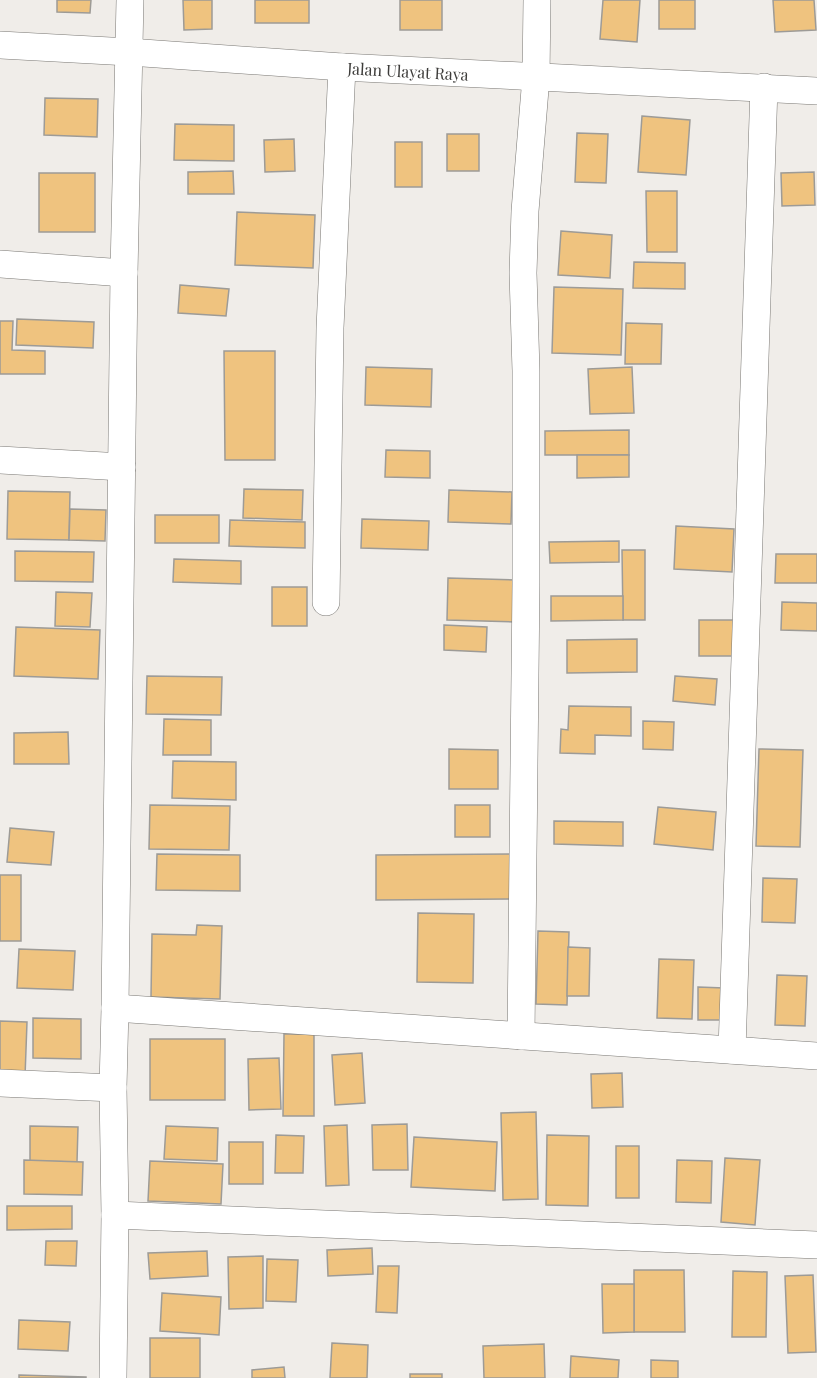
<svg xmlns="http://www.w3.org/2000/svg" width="817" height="1378" font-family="'Playfair Display',serif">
<rect width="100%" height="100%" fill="#f0ede9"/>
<g fill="#efc37f" stroke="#9d9b97" stroke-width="1.5">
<path d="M57,0H91L90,13L57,12Z"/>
<path d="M183,0H212V29L184,30Z"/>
<rect x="255" y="0" width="54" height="23"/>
<rect x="400" y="0" width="42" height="30"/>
<path d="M603,0H640L637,42L600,39Z"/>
<rect x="659" y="0" width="36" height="29"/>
<path d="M773,0H814L816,30L775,32Z"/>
<path d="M45,98L98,99L97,137L44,135Z"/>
<path d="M642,116L690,120L686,175L638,172Z"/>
<path d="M175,124L234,125V161L174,160Z"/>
<path d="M577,133L608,134L606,183L575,182Z"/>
<rect x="447" y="134" width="32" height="37"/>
<path d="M294,139L295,171L265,172L264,140Z"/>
<rect x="395" y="142" width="27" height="45"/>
<path d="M233,171L234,194H188V172Z"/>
<path d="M814,172L815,205L782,206L781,173Z"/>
<rect x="39" y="173" width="56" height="59"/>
<path d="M646,191H677V252H647Z"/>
<path d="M237,212L315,215L313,268L235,265Z"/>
<path d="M561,231L612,235L610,278L558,275Z"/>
<path d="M634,262L685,263V289L633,288Z"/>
<path d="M180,285L229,289L226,316L178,313Z"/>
<path d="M554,287L623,289L621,355L552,353Z"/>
<path d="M17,319L94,322L93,348L16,345Z"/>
<path d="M0,321H13L12,350L45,351V374H0Z"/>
<path d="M626,323L662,324L661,364H625Z"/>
<path d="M224,351H275V460H225Z"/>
<path d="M366,367L432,369L431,407L365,405Z"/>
<path d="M632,367L634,413L590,414L588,369Z"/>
<path d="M629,430V455H545V431Z"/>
<path d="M386,450L430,451V478L385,477Z"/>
<path d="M577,455H629V477L577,478Z"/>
<path d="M244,489L303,490L302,520L243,518Z"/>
<path d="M449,490L512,492L511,524L448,522Z"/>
<path d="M8,491L70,492L69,540L7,539Z"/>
<path d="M70,509L106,510L105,541L69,540Z"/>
<rect x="155" y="515" width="64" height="28"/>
<path d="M362,519L429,521L428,550L361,548Z"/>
<path d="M230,520L305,522V548L229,546Z"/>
<path d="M676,526L734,529L732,572L674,569Z"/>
<path d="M619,541V562L550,563L549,542Z"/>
<path d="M622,550H645V620H623Z"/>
<path d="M15,551L94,552L93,582L15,581Z"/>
<path d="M776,554H817V583H775Z"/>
<path d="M174,559L241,561V584L173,582Z"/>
<path d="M448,578L516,580L515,622L447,620Z"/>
<rect x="272" y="587" width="35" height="39"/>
<path d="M56,592L92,593L90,627L55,626Z"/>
<path d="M551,596H623V620L551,621Z"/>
<path d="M782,602L817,603V631L781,630Z"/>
<rect x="699" y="620" width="39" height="36"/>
<path d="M444,625L487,627L486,652L444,650Z"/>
<path d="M16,627L100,630L98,679L14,676Z"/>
<path d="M637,639V672L567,673V640Z"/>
<path d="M147,676L222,677L221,715L146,714Z"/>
<path d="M675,676L717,679L715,705L673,701Z"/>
<path d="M569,706L631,707V736L595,735V754L560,753L561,729L568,730Z"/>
<path d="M164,719L211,720V755H163Z"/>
<path d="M643,721L674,722L673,750L643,749Z"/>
<path d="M68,732L69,764H14V733Z"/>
<path d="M449,749L498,750V789H449Z"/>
<path d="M759,749L803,750L800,847L756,846Z"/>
<path d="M173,761L236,762V800L172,798Z"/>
<path d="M150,805L230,806L229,850L149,849Z"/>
<rect x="455" y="805" width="35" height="32"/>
<path d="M658,807L716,812L713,850L654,844Z"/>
<path d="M554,821L623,822V846L554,844Z"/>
<path d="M10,828L54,832L51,865L7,862Z"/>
<path d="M157,854L240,855V891L156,890Z"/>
<path d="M517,854V899L376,900V855Z"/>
<rect x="0" y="875" width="21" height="66"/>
<path d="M763,878L797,879L795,923L762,922Z"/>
<path d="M418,913L474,914L473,983L417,982Z"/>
<path d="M197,925L222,926L220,999L151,997L152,934L196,935Z"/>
<path d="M538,931L569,932L567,1005L536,1004Z"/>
<path d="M568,947L590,948L589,996H567Z"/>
<path d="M19,949L75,951L73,990L17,988Z"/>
<path d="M659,959L694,960L692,1019L657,1018Z"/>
<path d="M777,975L807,976L805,1026L775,1025Z"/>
<path d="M698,987L724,988V1020H698Z"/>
<path d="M33,1018L81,1019V1059L33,1058Z"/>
<path d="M0,1021L27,1022L25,1077L0,1076Z"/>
<path d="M284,1034H314V1116H283Z"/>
<rect x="150" y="1039" width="75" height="61"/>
<path d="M362,1053L365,1103L335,1105L332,1055Z"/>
<path d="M279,1058L281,1109L249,1110L248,1059Z"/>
<path d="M622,1073L623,1107L592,1108L591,1074Z"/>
<path d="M536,1112L538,1199L503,1200L501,1113Z"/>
<path d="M407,1124L408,1170H373L372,1125Z"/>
<path d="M347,1125L349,1185L326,1186L324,1126Z"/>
<path d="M30,1126L78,1127L77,1162L30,1161Z"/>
<path d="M166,1126L218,1128L217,1161L164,1159Z"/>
<path d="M276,1135L304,1136L303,1173H275Z"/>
<path d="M547,1135L589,1136L588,1206L546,1205Z"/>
<path d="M414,1137L497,1142L495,1191L411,1187Z"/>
<rect x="229" y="1142" width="34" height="42"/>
<rect x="616" y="1146" width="23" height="52"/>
<path d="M725,1158L760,1160L755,1225L721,1222Z"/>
<path d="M24,1160L83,1162L82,1195L24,1194Z"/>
<path d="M677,1160L712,1161L711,1203L676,1202Z"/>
<path d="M150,1161L223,1164L221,1204L148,1201Z"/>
<path d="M7,1206H72V1229L7,1230Z"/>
<path d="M46,1241H77L76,1266L45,1265Z"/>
<path d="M372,1248L373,1274L328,1276L327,1250Z"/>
<path d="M207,1251L208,1276L150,1279L148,1253Z"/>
<path d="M263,1256V1308L229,1309L228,1257Z"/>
<path d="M267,1259L298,1260L296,1302L266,1301Z"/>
<path d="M378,1266H399L397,1313L376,1312Z"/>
<path d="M634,1270H684L685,1332H634Z"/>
<path d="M733,1271L767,1272L766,1337H732Z"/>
<path d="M813,1275L816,1352L788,1353L785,1276Z"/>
<path d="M602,1284H634V1332L603,1333Z"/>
<path d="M162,1293L221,1297L219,1335L160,1331Z"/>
<path d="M19,1320L70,1322L68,1351L18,1349Z"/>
<rect x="150" y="1338" width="50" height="40"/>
<path d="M332,1343L368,1345L367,1378H330Z"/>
<path d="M544,1344L545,1378H484L483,1346Z"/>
<path d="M571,1356L619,1360L618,1378H570Z"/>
<path d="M651,1360L678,1361V1378H651Z"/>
<path d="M284,1367L285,1378H252V1370Z"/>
<rect x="410" y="1374" width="32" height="4"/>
<path d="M19,1375L86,1377V1378H19Z"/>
</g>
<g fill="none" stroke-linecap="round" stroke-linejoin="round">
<g stroke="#7a7874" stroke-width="28">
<g id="minor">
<path d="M0,45L129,52L342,67L817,91"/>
<path d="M0,264L124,273"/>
<path d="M0,460L122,467"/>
<path d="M326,602L330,328L342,67"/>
<path d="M115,1008L817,1056"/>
<path d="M521,1036L526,584V371L523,273L525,211L536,77L537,0"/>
<path d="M732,1050L764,87"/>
<path d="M0,1083L113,1088"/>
<path d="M115,1215L817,1245"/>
<path d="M113,1378L115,1215L113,1088L115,1008L124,273L130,0"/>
</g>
</g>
<use href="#minor" stroke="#fff" stroke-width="27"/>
</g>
<g text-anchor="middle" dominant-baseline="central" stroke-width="6" stroke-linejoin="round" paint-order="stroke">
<g font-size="16" fill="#3d3c3a" stroke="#fff">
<text transform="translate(408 71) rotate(3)">Jalan Ulayat Raya</text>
</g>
</g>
</svg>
